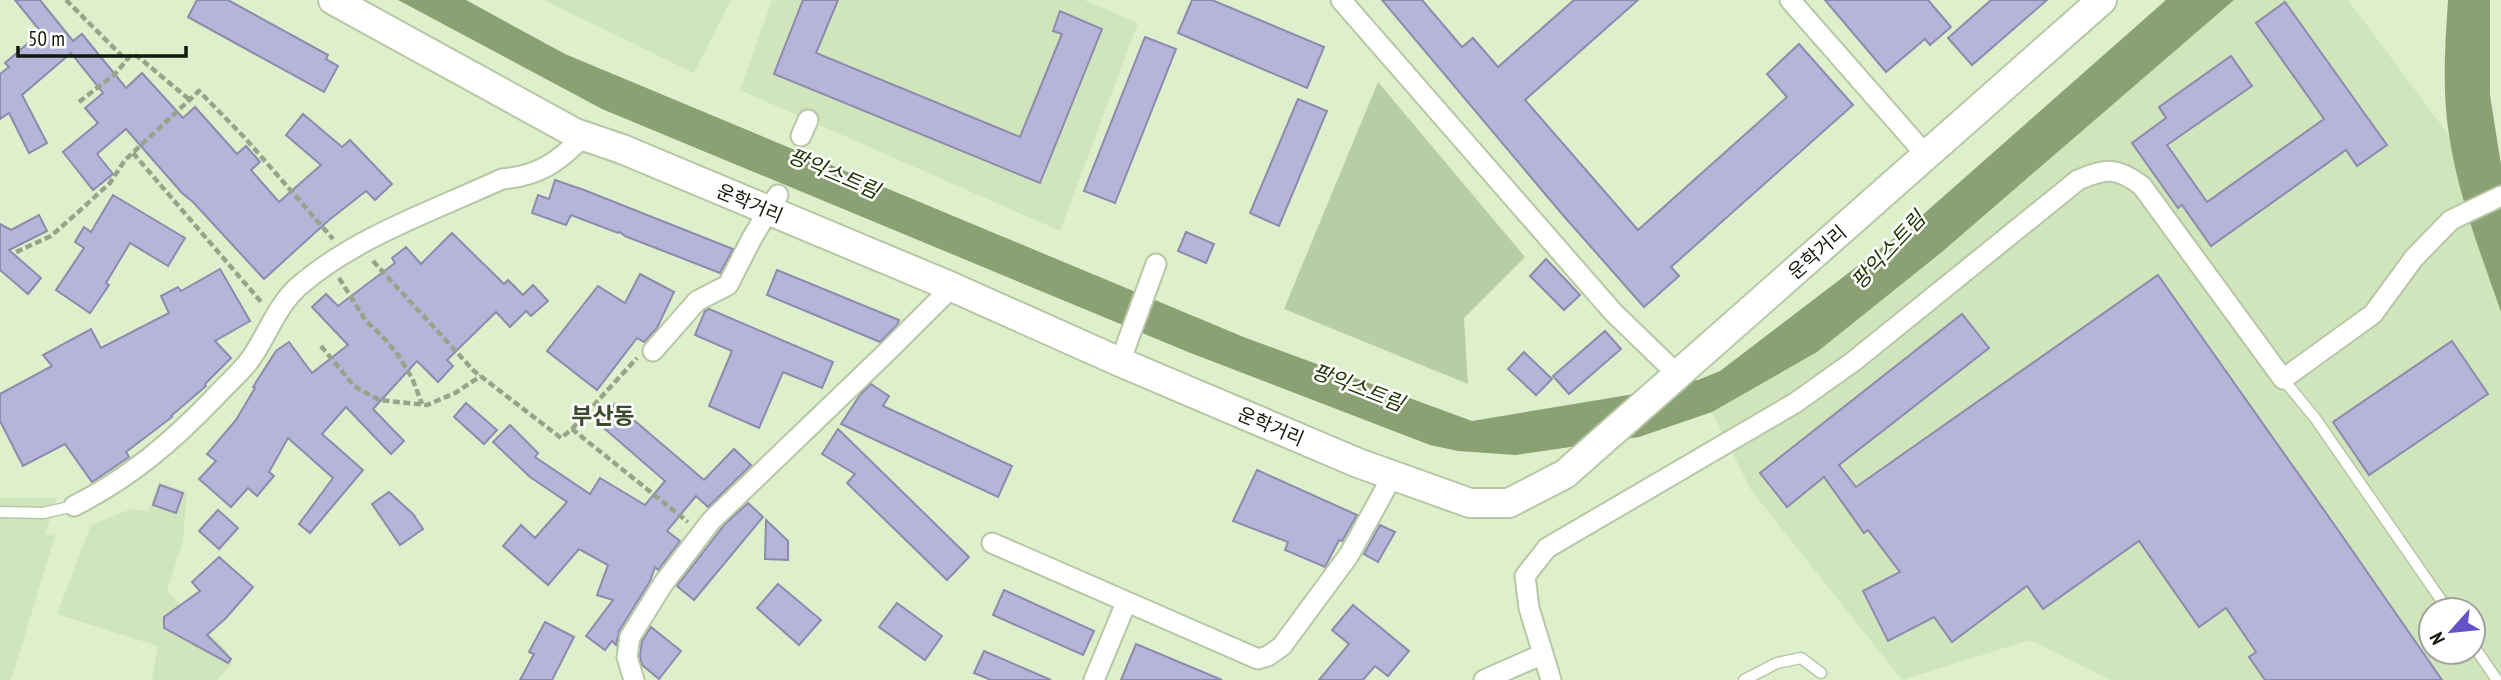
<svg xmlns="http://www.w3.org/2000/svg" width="2501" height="680" font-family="'PT Sans Narrow','Noto Sans KR',sans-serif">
<rect width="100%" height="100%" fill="#deefcc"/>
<g fill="#d0e5bb" fill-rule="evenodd">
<path d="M544,0H731L694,73Z"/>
<path d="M772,0H1084L1138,23L1060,231L740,90Z"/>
<path d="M2234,0H2348L2448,134L2461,194L2501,312V680H2110L2030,640L1902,680L1751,490L1712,412L1817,352L1943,252ZM2431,610H2473V652H2431Z"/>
<path d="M159,482L187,492L183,541L167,591L227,651L232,664L217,680H152L158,646L57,614L91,525L131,509L148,511Z"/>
<path d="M0,498H57L45,534L55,536L11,680H0Z"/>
</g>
<path fill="#b9cda5" d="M1378,82L1525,257L1464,318L1468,384L1284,309Z"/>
<g fill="#8ba173">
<path d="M398,0H466L565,54L1246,338L1472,421L1628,395L1698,380L1720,371L1910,226L2166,0H2234L1942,252L1817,352L1712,412L1639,437L1516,455L1458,451L1430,445L1188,352L602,109Z"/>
<path d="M2448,0H2490V95L2501,165V312C2481,254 2458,196 2449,135C2442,91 2445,45 2448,0Z"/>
</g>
<g fill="#b6b5d9" stroke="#8c8bad" stroke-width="2">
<path d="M15,0H40L73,41L82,34L126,88L142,73L183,118L195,107L237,154L246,146L260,162L251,170L279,202L321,165L286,135L303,114L342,147L350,140L392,184L375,200L366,191L329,220L264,279L193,202L182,193L126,129L97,154L113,174L93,190L63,152L98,123L85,108L103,93L71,53L22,95L47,143L29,153L9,113L0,119V74L9,67L5,63L41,32Z"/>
<path d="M197,0H228L328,55L326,59L338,66L324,92L188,17Z"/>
<path d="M803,0H838L816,53L1020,137L1062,34L1053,31L1060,11L1102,29L1040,183L774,74Z"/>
<path d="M1192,0H1212L1324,47L1307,88L1178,33Z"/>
<path d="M1382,0H1422L1462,47L1473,38L1498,67L1574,0H1638L1525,100L1638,230L1787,97L1767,74L1799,44L1853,105L1671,267L1679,276L1644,307L1562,214Z"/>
<path d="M1825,0H1928L1951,27L1930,45L1925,39L1886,72Z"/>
<path d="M1991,0H2047L1972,65L1948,38Z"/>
<path d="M2285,2L2387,145L2357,166L2346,150L2211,246L2182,205L2178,208L2132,143L2166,118L2159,107L2231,56L2252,86L2167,145L2207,202L2324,119L2256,23Z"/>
<path d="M1145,37L1176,49L1115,203L1084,191Z"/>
<path d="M1298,99L1327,111L1279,226L1250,213Z"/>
<path d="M555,180L584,190L733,249L720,273L625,236L620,232L618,233L571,215L566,225L532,213L538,195L549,199Z"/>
<path d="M113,195L185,238L168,266L130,243L106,283L109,285L90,313L56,290L84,248L75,242L84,227L91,232Z"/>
<path d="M39,215L47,231L9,250L41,278L28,294L0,270V224L11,230Z"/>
<path d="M1186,232L1214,244L1206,263L1178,251Z"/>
<path d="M452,233L504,284L508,280L523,295L533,285L548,301L531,316L526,311L510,327L496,312L447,360L453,366L438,382L417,361L373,409L404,441L391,454L346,407L322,434L363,470L310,533L299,524L333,478L288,438L269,472L274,476L257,496L248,488L231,507L199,479L216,461L207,454L236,420L255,388L253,387L276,351L289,342L312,373L348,345L312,307L326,294L338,306L395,263L392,258L406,247L421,264Z"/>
<path d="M1546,259L1580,295L1564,310L1530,276Z"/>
<path d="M220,269L250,321L215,341L231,358L205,384L206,386L171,416L172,417L126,452L129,457L92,482L65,444L23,466L0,421V394L52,366L43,355L91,329L101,348L169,313L161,296L178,287L181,291Z"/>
<path d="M777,270L899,320L897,325L880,342L767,295Z"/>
<path d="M640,274L674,292L657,328L644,342L637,338L597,390L547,351L598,286L625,303Z"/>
<path d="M2158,275L2338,530L2442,680H2265L2249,657L2256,652L2226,608L2199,627L2139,541L2043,609L2027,586L1952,642L1934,617L1888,641L1863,591L1900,572L1868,530L1864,533L1824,477L1787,507L1760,473L1962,314L1989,348L1839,465L1856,487Z"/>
<path d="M709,309L833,362L822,388L783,372L759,428L709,406L732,351L695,335L705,311Z"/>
<path d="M1605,331L1621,349L1569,394L1553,376Z"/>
<path d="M2452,341L2488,394L2369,475L2333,422Z"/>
<path d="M1524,352L1552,379L1536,395L1508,369Z"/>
<path d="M871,384L889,396L883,406L1012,466L998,497L841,424L860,395Z"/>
<path d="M466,403L497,430L484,444L454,417Z"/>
<path d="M615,404L704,480L734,449L751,465L708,507L696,496L667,531L680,541L658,570L655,567L650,581L619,631L616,645L612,641L605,650L586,636L613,600L597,595L608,565L579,549L548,585L503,546L521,525L535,538L567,502L530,477L493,442L510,425L538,453L535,457L590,494L600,478L645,505L665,481L598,423Z"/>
<path d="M838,429L969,557L947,580L847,483L855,474L822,454Z"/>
<path d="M1257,470L1357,515L1342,541L1339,540L1325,567L1285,550L1288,542L1233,521Z"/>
<path d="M160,485L183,493L176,513L153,505Z"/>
<path d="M389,492L413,514L423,529L400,545L372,504Z"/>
<path d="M748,503L763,517L694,600L677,586L725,524Z"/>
<path d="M218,510L238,528L219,549L199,531Z"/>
<path d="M766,520L788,541V560L765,559Z"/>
<path d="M1380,525L1395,532L1378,562L1364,554Z"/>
<path d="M219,557L253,587L226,618L207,635L231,659L228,663L164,628V617L200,591L192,582Z"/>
<path d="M778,584L821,620L799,645L757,608Z"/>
<path d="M1004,590L1094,631L1083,655L993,615Z"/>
<path d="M897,603L942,636L925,660L879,627Z"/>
<path d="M1353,605L1409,651L1388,676L1375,666L1363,680H1319L1349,644L1332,630Z"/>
<path d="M545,622L574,637L552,680H520L534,654L529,652Z"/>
<path d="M651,627L681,651L659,679L642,665L640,656L642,641Z"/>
<path d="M1136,644L1222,680H1121Z"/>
<path d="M984,651L1051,680H991L974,673Z"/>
</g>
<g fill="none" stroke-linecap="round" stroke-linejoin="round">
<g stroke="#b7c7a5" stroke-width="13">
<g id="lane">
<path d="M2283,379L2315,418L2448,610"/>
<path d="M0,512L43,513L74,506"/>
<path d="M2473,645L2497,680"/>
<path d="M1744,680L1777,663L1801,658L1821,673"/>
</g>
</g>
<g stroke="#b7c7a5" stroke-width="23">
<g id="street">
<path d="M1341,0L1613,312L1678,375"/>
<path d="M1790,0L1926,155"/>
<path d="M801,136L808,120"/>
<path d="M653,351L697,301L728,285L752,238L778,195"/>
<path d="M1120,362L1156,264"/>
<path d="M74,506C131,477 172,442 216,396C227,384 240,373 249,361C267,337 276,306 299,286C355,237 435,210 502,179C539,176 558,162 584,136"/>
<path d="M992,543L1258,659L1268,656L1282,646L1349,555L1393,475"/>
<path d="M634,680L627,657L630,637L663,584L711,521L889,350L952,287"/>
<path d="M1094,680L1126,603"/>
<path d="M1484,680L1543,654"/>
<path d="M1551,680L1529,608L1525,576L1547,548L1795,403L1854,361L2078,180C2106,168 2117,167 2142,186L2283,379L2373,314L2414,258L2451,220L2501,196"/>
</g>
</g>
<g stroke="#b7c7a5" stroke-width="32">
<path id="secondary" d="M333,0L575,133L622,149L952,287L1120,362L1358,463L1470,503H1509L1565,474L2102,0"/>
</g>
<g stroke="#97a489" stroke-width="4.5" stroke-dasharray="7 3.5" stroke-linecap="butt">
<path d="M66,0L126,60"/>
<path d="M79,102L115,74L130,56H137L190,100"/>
<path d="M133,153L262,303"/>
<path d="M16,252L51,236L76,214L110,183L125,160L199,91L245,138L333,239"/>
<path d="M373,261L474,371L561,438L572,429L688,522"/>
<path d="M339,278L366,321L383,337L398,355L412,378L422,404"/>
<path d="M321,346L354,386L379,400L427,405L455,393L481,376"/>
<path d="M572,429L637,358"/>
</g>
<use href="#lane" stroke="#fff" stroke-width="10"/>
<use href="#street" stroke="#fff" stroke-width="19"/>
<use href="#secondary" stroke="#fff" stroke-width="28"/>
</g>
<g text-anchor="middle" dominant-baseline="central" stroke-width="5" stroke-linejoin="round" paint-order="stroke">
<g font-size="19" fill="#12180b" stroke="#fff">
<text transform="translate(750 203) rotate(23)">운학거리</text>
<text transform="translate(1817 252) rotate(-41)">운학거리</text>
<text transform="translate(1271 426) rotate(23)">운학거리</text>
</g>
<g font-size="21" font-style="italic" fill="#1f3200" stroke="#fff">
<text transform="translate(834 173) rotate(23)">팡익스트림</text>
<text transform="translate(1888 250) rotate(-47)">팡익스트림</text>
<text transform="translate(1358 387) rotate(21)">팡익스트림</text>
</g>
<g font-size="23" font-weight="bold" fill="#3c4a2d" stroke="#fff">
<text x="603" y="415">부산동</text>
</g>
</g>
<g transform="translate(2452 631) rotate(243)"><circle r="33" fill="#ffffff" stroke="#a0a39d" stroke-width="2"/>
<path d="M0-5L12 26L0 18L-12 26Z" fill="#6651ca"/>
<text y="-10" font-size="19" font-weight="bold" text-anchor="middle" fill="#12180b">N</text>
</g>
<path d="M18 46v10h168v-10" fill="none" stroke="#12180b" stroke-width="3.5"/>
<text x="28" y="46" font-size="21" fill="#12180b" stroke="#ffffff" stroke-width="5" paint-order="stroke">50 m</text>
</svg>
